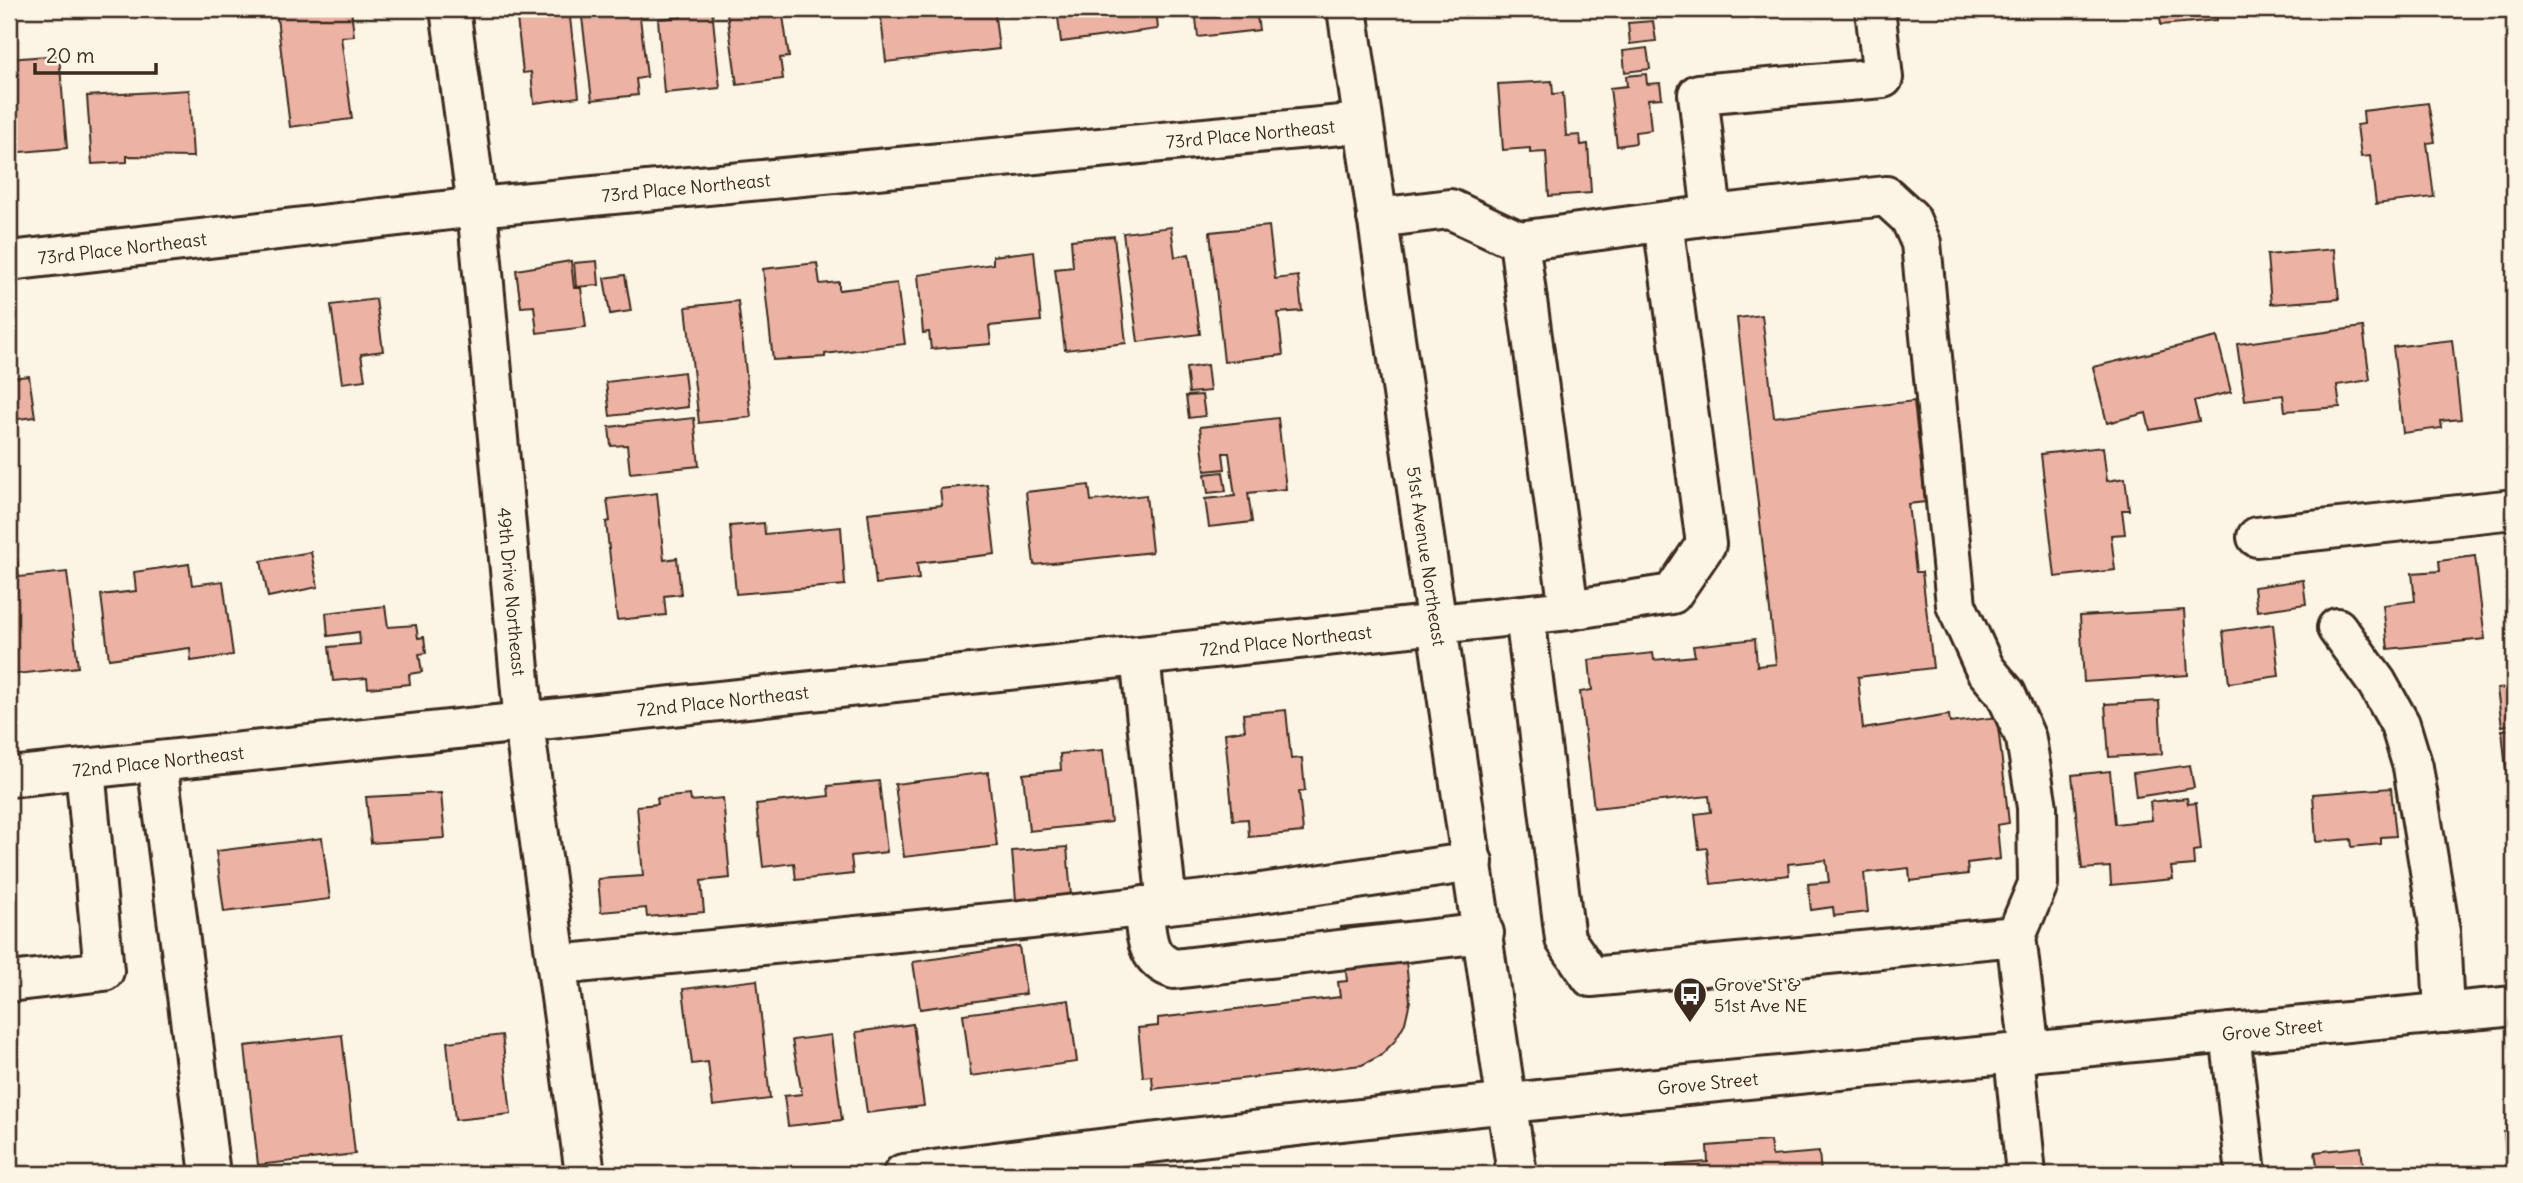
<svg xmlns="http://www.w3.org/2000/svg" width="2523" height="1183" font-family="Delius,sans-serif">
<rect width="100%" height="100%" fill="#fcf5e5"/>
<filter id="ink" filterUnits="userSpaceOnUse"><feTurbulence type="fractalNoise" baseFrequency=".0143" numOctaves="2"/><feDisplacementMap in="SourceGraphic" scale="14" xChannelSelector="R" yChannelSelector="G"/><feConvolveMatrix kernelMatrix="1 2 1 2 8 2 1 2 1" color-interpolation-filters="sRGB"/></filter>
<g filter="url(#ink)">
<g fill="#ecb3a5" stroke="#3b2a1e" stroke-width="2">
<path d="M276,9H351L354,36L341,37L352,119L290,127Z"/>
<path d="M516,9H569L579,97L534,103L531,72L523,73Z"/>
<path d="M581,9H639L647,77L636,79L638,95L592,100Z"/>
<path d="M680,9H712L720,88L664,93L658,19L681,17Z"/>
<path d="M751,9H782L789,57L780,58L783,79L737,85L727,13Z"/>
<path d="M880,9H994L999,49L886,62Z"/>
<path d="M1057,9H1156L1158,29L1061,42Z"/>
<path d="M1195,9H1256L1259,30L1198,37Z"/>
<path d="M2159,9H2216L2217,20L2161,25Z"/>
<path d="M2344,9H2410L2411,10L2345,18Z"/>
<path d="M1653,21L1656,41L1630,44L1628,23Z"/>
<path d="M1647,48L1650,69L1625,72L1623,51Z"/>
<path d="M59,55L67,148L10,153L9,59Z"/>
<path d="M1646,74L1647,84L1660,83L1662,98L1648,99L1651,130L1635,132L1636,143L1617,146L1610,88L1627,86L1626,76Z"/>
<path d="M1552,81L1553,94L1563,93L1566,136L1580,135L1581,145L1588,144L1591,193L1549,196L1546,152L1530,153V148L1503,150L1498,84Z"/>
<path d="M189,90L193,157L127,156V162L92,164L87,96Z"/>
<path d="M2428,103L2435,142L2427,143L2434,197L2376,204L2370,156L2361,157L2357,125L2364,124L2363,111Z"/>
<path d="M1269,226L1275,279L1298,276L1302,311L1278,313L1283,355L1224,362L1210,232Z"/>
<path d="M1171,227L1175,257L1189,254L1200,334L1138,342L1123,233Z"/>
<path d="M1114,236L1126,343L1065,350L1055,269L1073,267L1071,240Z"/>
<path d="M2334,249L2339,299L2271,304L2267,255Z"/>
<path d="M1034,251L1041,321L989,326L991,344L931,349L929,332L923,333L918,275L993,264V256Z"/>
<path d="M571,261L574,288H581L586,327L537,333L534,306L521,307L516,270Z"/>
<path d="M597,261L599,285L576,287L574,263Z"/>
<path d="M817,263L820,284L839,282V290L897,283L905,344L825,354V357L773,360L763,269Z"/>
<path d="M625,275L631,311L610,314L604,278Z"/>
<path d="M376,299L383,351L361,354L365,380L342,383L331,305Z"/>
<path d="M738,301L751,417L699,423L686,307Z"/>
<path d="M1762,315L1774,417L1914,401L1925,502L1908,504L1916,572H1922L1933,668L1858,677L1863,729L1949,715L1950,723L1997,717L2009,823L1997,825L2000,859L1967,863L1968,874L1910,881L1909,868L1864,873L1868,912L1834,916L1833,907L1811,910L1808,884L1829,882L1826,860L1788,864L1789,875L1711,884L1707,848L1699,849L1695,814L1711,812L1709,796L1594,808L1580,692L1592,690L1589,660L1653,653L1654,660L1695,656L1693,646L1755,639L1757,666L1776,664L1737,318Z"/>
<path d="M2363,327L2370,380L2337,385L2340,407L2285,411L2283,395L2245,400L2237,344Z"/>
<path d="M2217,337L2231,392L2194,401L2199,421L2150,430L2146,413L2107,423L2093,367Z"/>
<path d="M2452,340L2461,419L2441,421L2442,428L2403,433L2393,347Z"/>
<path d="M1207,365L1210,391L1189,393L1186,368Z"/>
<path d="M684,372L688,407L610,416L606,382Z"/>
<path d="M29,376L35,417L9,420V378Z"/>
<path d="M1202,395L1205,416L1189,418L1186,396Z"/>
<path d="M694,418L699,466L630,473L627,445L611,446L609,427Z"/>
<path d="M1278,418L1286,489L1248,493L1252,522L1209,527L1205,499L1235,496L1229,453H1223L1225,469L1205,471L1200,427Z"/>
<path d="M2103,447L2107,481L2125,478L2129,510H2122L2125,534L2111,535L2115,570L2055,577L2041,454Z"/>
<path d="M1223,472L1226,491L1208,493L1205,474Z"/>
<path d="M987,484L995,554L917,563L919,579L876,584L868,513L942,505L940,489Z"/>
<path d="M1089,485L1091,501L1146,495L1152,552L1034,565L1026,492Z"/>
<path d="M657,493L664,560L677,558L681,594L664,596L666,615L617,620L606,522L610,521L607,499Z"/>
<path d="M764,523L765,534L841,527L845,585L736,594L730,526Z"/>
<path d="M311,552L318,587L268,597L261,561Z"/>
<path d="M2475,556L2485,639L2388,649L2383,605L2415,601L2412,573L2440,571L2439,561Z"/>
<path d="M17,559L19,577L67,572L78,667L9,675V560Z"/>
<path d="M189,564L192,585L223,581L233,655L191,661L190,648L109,659L101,595L136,591L134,572Z"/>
<path d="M2303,580L2306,604L2257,611L2254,587Z"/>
<path d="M385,606L388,627L416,625L418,638L424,637L426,653L419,654L422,672L409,674L410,684L368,688L367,678L333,681L329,647L360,644L359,632L328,636L326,613Z"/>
<path d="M2184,610L2188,675L2084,682L2080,616Z"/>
<path d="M2273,624L2279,676L2229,683L2223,631Z"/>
<path d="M2514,687V724L2502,726L2497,689Z"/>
<path d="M2159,701L2162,754L2109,757L2105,704Z"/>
<path d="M1286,710L1291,759L1302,758L1305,791L1299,792L1303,832L1249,837L1248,819L1233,820L1225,733L1245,730L1243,714Z"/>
<path d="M2514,729V853L2502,730Z"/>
<path d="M1103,750L1111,822L1029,831L1023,774L1061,770L1060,754Z"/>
<path d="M2190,765L2194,788L2136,797L2133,773Z"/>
<path d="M2110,771L2115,824L2152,820L2150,802L2187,798L2188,804L2196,803L2201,850L2193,851L2194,865L2171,867L2173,879L2111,885L2110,867L2082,869L2072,775Z"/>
<path d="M988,772L997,846L904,857L895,784Z"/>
<path d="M879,781L887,852L851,856L853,874L796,880L794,863L763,867L756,804L829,796L828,786Z"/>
<path d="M2391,788L2396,836L2381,837V844L2352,847L2351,839L2316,842L2313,794Z"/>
<path d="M441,793L445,838L371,843L366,797Z"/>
<path d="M690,795L691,801L723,798L730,878L701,881L704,912L647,917L646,908L601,912L598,879L643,876L637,806L658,804L657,798Z"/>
<path d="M322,838L330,899L224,912L216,851Z"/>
<path d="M1067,847L1071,896L1016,900L1012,851Z"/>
<path d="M1402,921L1410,1001L1405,1023L1394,1042L1380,1056L1362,1065L1153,1089L1152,1076L1143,1077L1138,1028L1158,1026V1018L1340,997L1338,982L1347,981L1341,927Z"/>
<path d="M1019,946L1026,994L920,1009L913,962Z"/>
<path d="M757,980L770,1099L713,1106L708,1062L692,1064L683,989Z"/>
<path d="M1069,1000L1077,1062L971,1076L963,1014Z"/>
<path d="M913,1024L924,1106L867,1113L856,1032Z"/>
<path d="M342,1035L355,1154L258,1165L245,1046Z"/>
<path d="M502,1035L511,1114L455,1120L447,1042Z"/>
<path d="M831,1035L842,1120L788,1126L784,1096L802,1094L792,1040Z"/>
<path d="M2504,1132H2514V1174H2507Z"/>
<path d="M1770,1141L1772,1156L1819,1152L1821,1174H1667V1165L1708,1162L1707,1146Z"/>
<path d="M2361,1147L2364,1174H2274V1170L2317,1165L2315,1152Z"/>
</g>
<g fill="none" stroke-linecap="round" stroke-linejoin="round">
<g stroke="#3b2a1e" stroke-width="44">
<g id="minor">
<path id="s1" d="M450,9L477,207L524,724L585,1174"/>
<path id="s2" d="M1347,9L1517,1174"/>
<path d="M1712,215L1886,196L1910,218L1921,243L1956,605L1985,669L2006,694L2026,739L2037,807L2038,884L2016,936"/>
<path d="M1377,218L1450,209L1519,241"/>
<path id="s3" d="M9,261L477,207L1362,123"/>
<path d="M2257,537L2514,509"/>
<path d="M1569,610L1672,594L1706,544L1663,222"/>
<path d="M1525,615L1565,939L1591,977L2016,936L2030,1053"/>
<path d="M2337,628L2377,683L2400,724L2413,767L2440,932L2444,1013"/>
<path d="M1140,657L1167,904"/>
<path d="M157,762L210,1174"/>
<path id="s4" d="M9,777L1569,610L1519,241L1712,215L1698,94L1883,78L1875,9"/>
<path d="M1143,906C1147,934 1144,959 1174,969L1484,933"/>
<path d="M557,965L1022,920L1241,896L1473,862"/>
<path d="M9,982L104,971L85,769"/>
<path d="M2230,1033L2246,1174"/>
<path d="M2014,1055L2026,1174"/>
<path id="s5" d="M903,1174C1438,1103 1977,1058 2514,1006"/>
</g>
</g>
<use href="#minor" stroke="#fcf5e5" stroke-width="38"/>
</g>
</g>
<defs>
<g id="bus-pin" transform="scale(1.75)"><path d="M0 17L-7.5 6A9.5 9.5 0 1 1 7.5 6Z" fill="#3b2a1e" stroke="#fcf5e5"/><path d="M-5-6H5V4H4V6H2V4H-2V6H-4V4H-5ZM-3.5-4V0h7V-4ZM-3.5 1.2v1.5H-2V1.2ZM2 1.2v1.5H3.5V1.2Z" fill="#fff"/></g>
</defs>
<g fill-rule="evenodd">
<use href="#bus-pin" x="1690" y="994"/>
</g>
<g text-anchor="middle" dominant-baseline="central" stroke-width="5" stroke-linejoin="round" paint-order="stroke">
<g font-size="18" fill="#3b2a1e" stroke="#fcf5e5">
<text stroke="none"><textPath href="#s3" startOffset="1248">73rd Place Northeast</textPath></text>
<text stroke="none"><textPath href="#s3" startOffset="681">73rd Place Northeast</textPath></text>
<text stroke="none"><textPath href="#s3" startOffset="114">73rd Place Northeast</textPath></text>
<text stroke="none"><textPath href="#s2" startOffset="553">51st Avenue Northeast</textPath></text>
<text stroke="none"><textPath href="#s1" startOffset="586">49th Drive Northeast</textPath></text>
<text stroke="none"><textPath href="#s4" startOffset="1284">72nd Place Northeast</textPath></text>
<text stroke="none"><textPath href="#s4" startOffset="718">72nd Place Northeast</textPath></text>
<text stroke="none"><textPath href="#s4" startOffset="150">72nd Place Northeast</textPath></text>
<text stroke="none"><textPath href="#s5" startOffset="1377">Grove Street</textPath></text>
<text stroke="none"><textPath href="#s5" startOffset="810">Grove Street</textPath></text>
</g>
<g font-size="18" fill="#3b2a1e" stroke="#fcf5e5" text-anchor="start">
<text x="1714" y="984">Grove St &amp;<tspan x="1714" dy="21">51st Ave NE</tspan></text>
</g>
</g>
<rect width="2523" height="1183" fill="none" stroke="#fcf5e5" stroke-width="35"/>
<rect x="18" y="18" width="2488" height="1148" fill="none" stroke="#3b2a1e" stroke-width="2.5" filter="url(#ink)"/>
<path d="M35 63v10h121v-10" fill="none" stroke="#3b2a1e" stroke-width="3.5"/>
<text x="46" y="63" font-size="21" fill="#3b2a1e" stroke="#fcf5e5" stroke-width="5" paint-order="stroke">20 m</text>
</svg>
